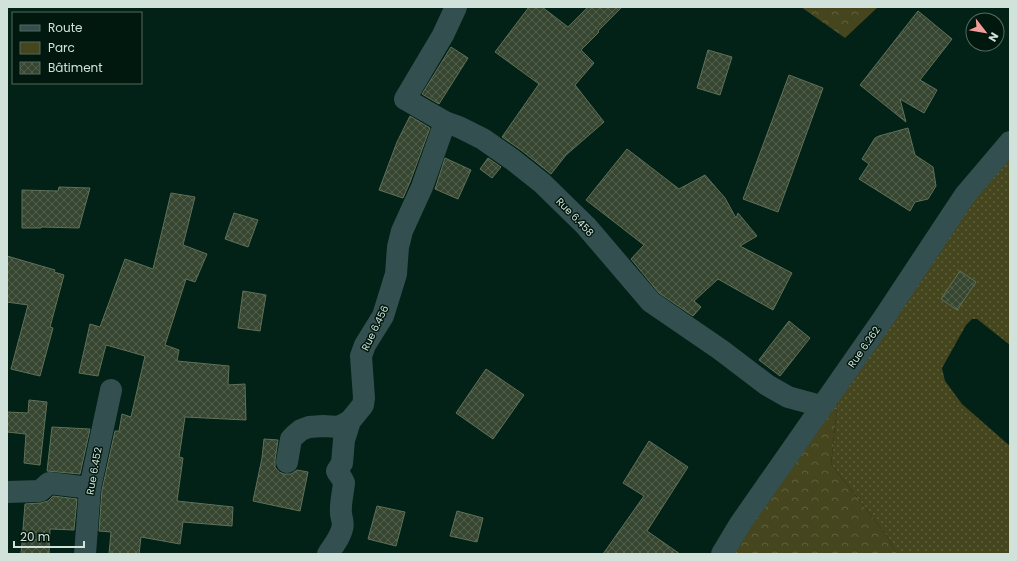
<svg xmlns="http://www.w3.org/2000/svg" width="1017" height="561" font-family="Poppins,sans-serif">
<defs>
<pattern id="green-dots" width="8" height="8" patternUnits="userSpaceOnUse"><rect width="8" height="8" fill="#45451e"/><path d="M2 2h.1M6 6h.1" fill="none" stroke="#5f603e" stroke-width="1.8" stroke-linecap="round"/></pattern>
<pattern id="forest-crowns" width="20" height="18" patternUnits="userSpaceOnUse"><rect width="20" height="18" fill="#45451e"/><path d="M2 6a3 3 0 1 1 6 0M12 15a3 3 0 1 1 6 0" fill="none" stroke="#5f603e"/></pattern>
<pattern id="building-cross-hatch" width="8" height="8" patternUnits="userSpaceOnUse"><rect width="8" height="8" fill="#364630"/><path d="M0 0l8 8M0 8l8-8" fill="none" stroke="#52604d"/></pattern>
</defs>
<rect width="100%" height="100%" fill="#032217"/>
<path fill="url(#green-dots)" d="M1010,142V345L977,319H972L966,325L942,368L945,381L962,404L1010,446V554H897L887,536L831,464L840,381Z"/>
<g fill="url(#forest-crowns)">
<path d="M801,7H878L845,38Z"/>
<path d="M840,381L831,464L887,536L897,554H722Z"/>
</g>
<g fill="url(#building-cross-hatch)" stroke="#607159">
<path d="M529,7H542L568,27L588,7H622L598,31L599,32L581,50L594,63L575,85L604,122L566,155L551,174L521,150L502,137L539,84L495,52Z"/>
<path d="M918,11L952,39L920,80L937,90L924,113L900,99L906,122L860,85Z"/>
<path d="M451,47L468,58L439,104L422,94Z"/>
<path d="M708,50L732,57L720,95L697,88Z"/>
<path d="M789,75L823,88L778,212L743,199Z"/>
<path d="M410,116L430,128L410,182L403,198L379,190L397,142Z"/>
<path d="M908,128L915,155L933,167L936,186L928,199L915,202L910,211L859,179L869,164L862,159L875,138L879,136Z"/>
<path d="M627,149L679,189L705,175L725,198L736,218L738,213L757,236L740,246L792,273L773,310L718,279L694,301L701,307L693,316L659,293L631,259L644,245L586,200Z"/>
<path d="M445,158L471,170L458,199L435,189Z"/>
<path d="M488,158L501,167L492,178L480,169Z"/>
<path d="M59,187L90,188L79,228L41,227V228H22V190L58,191Z"/>
<path d="M171,193L195,197L183,245L207,254L195,282L186,279L165,345L179,350L177,361L229,366L228,385L245,384L246,420L185,417L179,457L183,458L177,501L233,507L232,526L183,522L180,544L141,537L139,554H109L111,532L99,531L102,490L115,431H119L122,414L131,417L145,356L106,345L98,376L79,373L90,324L100,327L125,259L153,269Z"/>
<path d="M234,213L258,220L248,247L225,239Z"/>
<path d="M7,256L55,270L54,272L64,275L50,327L53,328L40,376L11,369L28,305L7,302Z"/>
<path d="M960,271L976,282L957,310L941,299Z"/>
<path d="M243,291L266,295L260,331L238,328Z"/>
<path d="M789,321L810,338L780,376L759,360Z"/>
<path d="M486,369L524,395L493,439L456,413Z"/>
<path d="M29,400L47,402L40,465L24,463L26,434L7,432V412L28,413Z"/>
<path d="M52,427L90,429L80,474L47,471Z"/>
<path d="M264,439L278,440L275,460V467L279,472L284,474H291L297,470L308,472L300,511L253,501L262,458Z"/>
<path d="M649,441L688,467L647,531L680,554H603L644,496L623,483Z"/>
<path d="M53,496L77,499L74,530L50,529L49,554H21L25,504L41,503L48,501Z"/>
<path d="M377,506L405,512L396,546L368,539Z"/>
<path d="M457,511L483,518L477,542L450,536Z"/>
</g>
<g fill="none" stroke-linecap="round" stroke-linejoin="round">
<g stroke="#334f4f" stroke-width="22">
<path d="M456,7L443,35L405,99L445,122L459,127L483,139L513,160L542,183L586,226L651,302L721,350L767,385L788,397L821,406"/>
<path d="M287,462L291,439L295,435L301,430L309,427L323,426L339,427L350,421"/>
<path d="M7,492L40,491L49,483L90,488"/>
<path d="M85,554L90,488L111,390"/>
<path d="M328,554C333,546 340,538 342,529C344,524 342,520 341,514C340,504 343,493 344,483C343,479 339,475 337,471L342,463L344,440L350,421L363,405L364,398L361,356L365,345L383,316L396,274L398,247L402,231L422,187L445,122"/>
</g>
<path stroke="#334f4f" stroke-width="22" d="M722,554L740,524L883,319L965,195L1010,142"/>
</g>
<g text-anchor="middle" dominant-baseline="central" stroke-width="3" stroke-linejoin="round" paint-order="stroke">
<g font-size="10" fill="#d1e2da" stroke="#00180e">
<text transform="translate(575 217) rotate(46)">Rue 6.458</text>
<text transform="translate(375 328) rotate(-64)">Rue 6.456</text>
<text transform="translate(864 347) rotate(-55)">Rue 6.262</text>
<text transform="translate(94 471) rotate(-80)">Rue 6.452</text>
</g>
</g>
<rect width="1017" height="561" fill="none" stroke="#d1e2da" stroke-width="16"/>
<rect x="12" y="12" width="130" height="72" fill="#00180e" stroke="#546960"/>
<rect x="20" y="25" width="20" height="6" fill="#334f4f" stroke="#546960"/>
<text x="48" y="32" font-size="12" fill="#d1e2da">Route</text>
<rect x="20" y="42" width="20" height="12" fill="#45451e" stroke="#546960"/>
<text x="48" y="52" font-size="12" fill="#d1e2da">Parc</text>
<rect x="20" y="62" width="20" height="12" fill="url(#building-cross-hatch)" stroke="#546960"/>
<text x="48" y="72" font-size="12" fill="#d1e2da">Bâtiment</text>
<g transform="translate(985 32) rotate(121)"><circle r="19" fill="#00180e" stroke="#546960"/>
<path d="M0-3L7 15L0 10L-7 15Z" fill="#f59b99"/>
<text y="-6" font-size="11" font-weight="bold" text-anchor="middle" fill="#d1e2da">N</text>
</g>
<path d="M14 541v6h70v-6" fill="none" stroke="#d1e2da" stroke-width="2"/>
<text x="20" y="541" font-size="12" fill="#d1e2da" stroke="#00180e" stroke-width="3" paint-order="stroke">20 m</text>
</svg>
